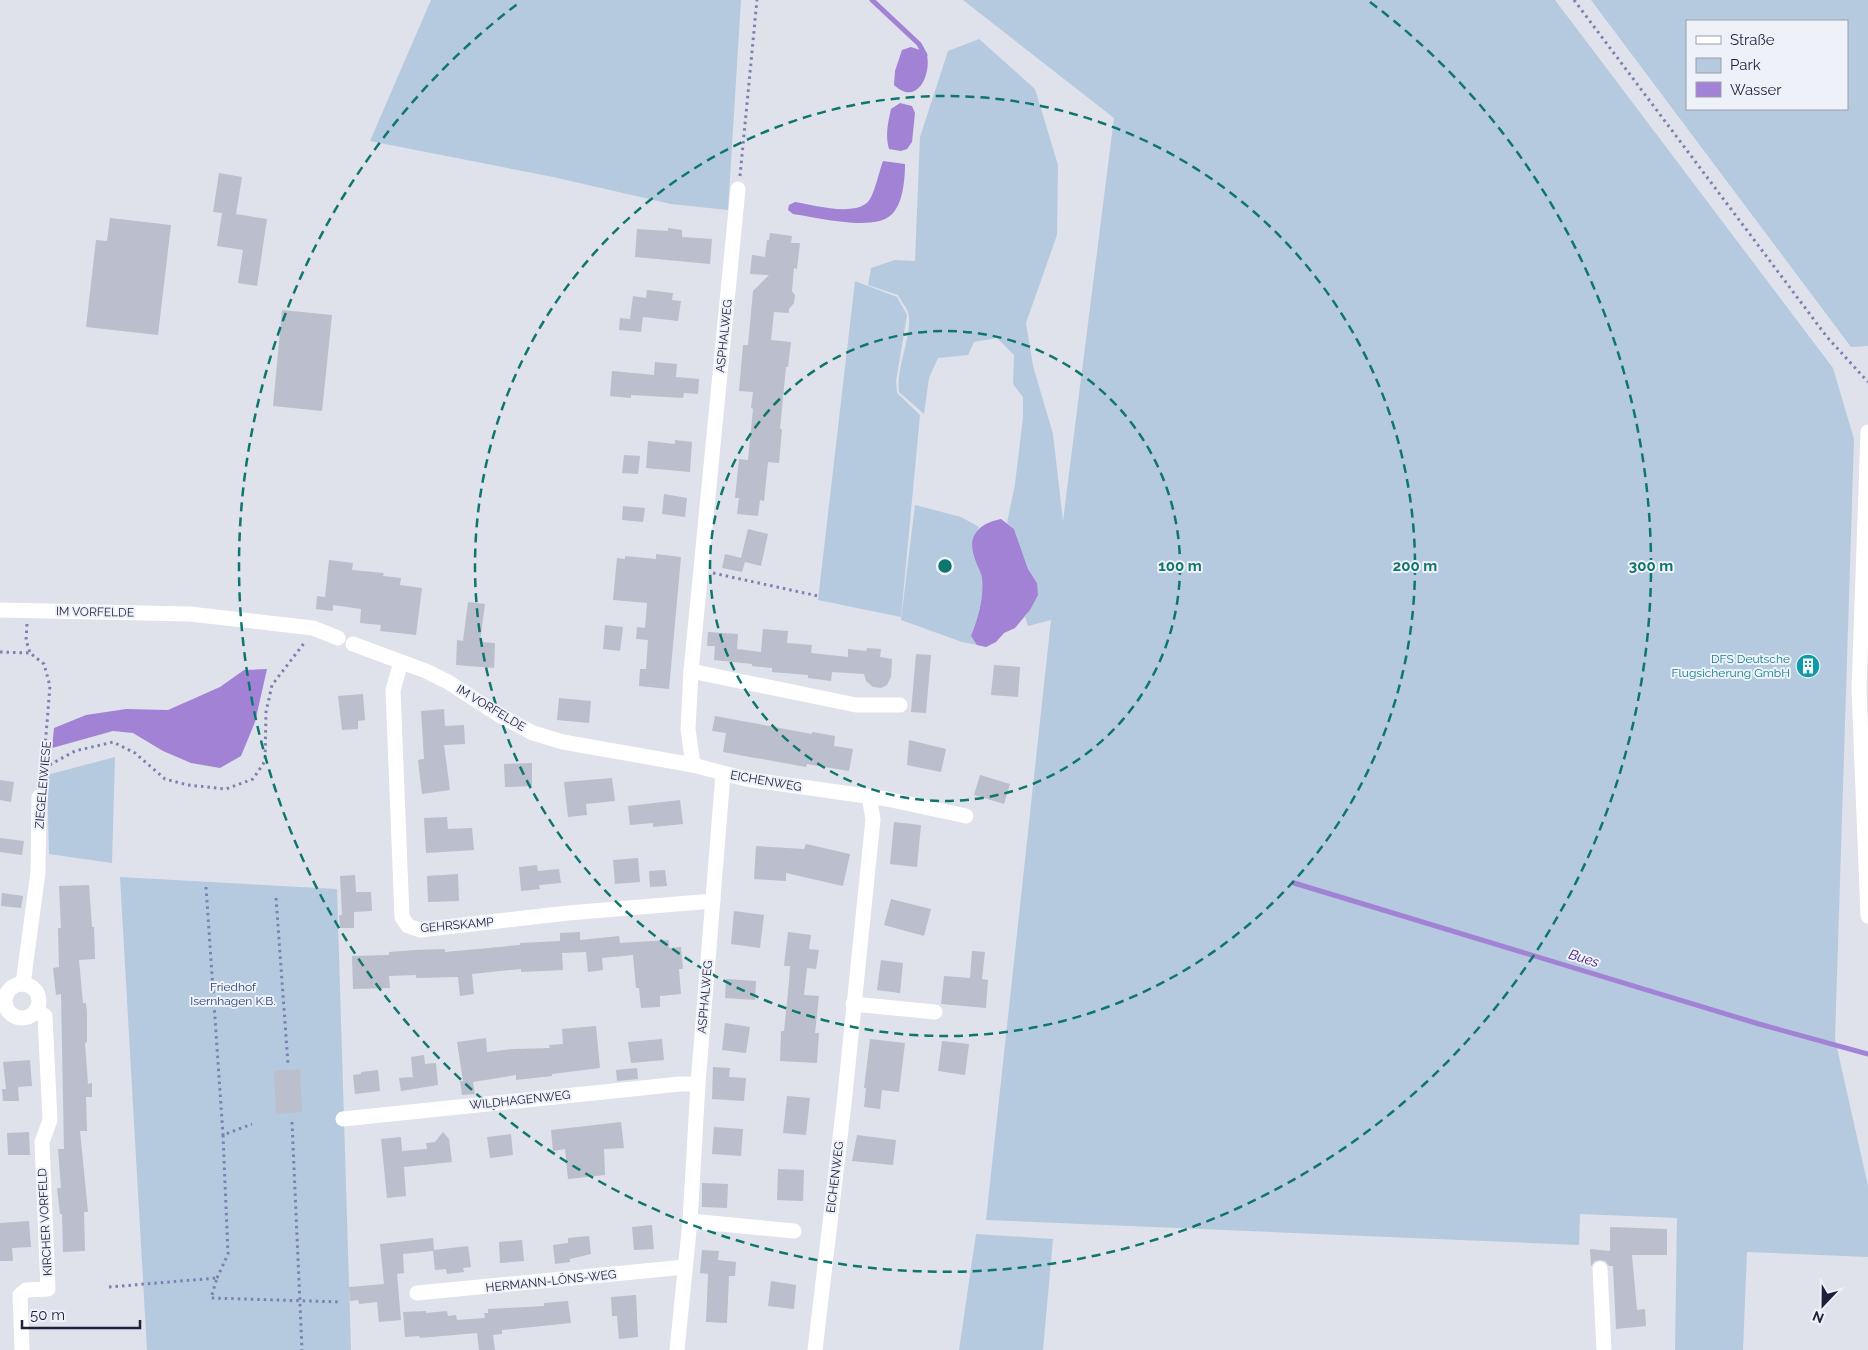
<svg xmlns="http://www.w3.org/2000/svg" width="1868" height="1350" font-family="Raleway,sans-serif">
<rect width="100%" height="100%" fill="#dfe1eb"/>
<g fill="#b5cadf" fill-rule="evenodd">
<path d="M431,0H741L728,210L671,204L553,177L370,141Z"/>
<path d="M963,0H1555L1833,368L1854,439L1835,1039L1868,1186V1257L1747,1252L1743,1350H1675L1677,1218L1580,1214L1579,1245L986,1220L1051,620L1028,626L1025,617L1030,610L1037,583L1028,569L1014,529L1007,523L1015,484L1023,417V397L1013,384L1014,355L997,338L974,342L968,355L938,358L929,378L924,414L899,392C896,367 911,340 909,316C908,309 901,301 898,295L868,285L871,268L895,260L915,261L920,137L948,51L979,39L1035,89L1058,165L1057,235L1026,323L1033,366L1053,434L1063,521L1114,118Z"/>
<path d="M1591,0H1868V346L1851,347ZM1687,21H1847V109H1687Z"/>
<path d="M855,281L897,297L907,315L896,381L897,393L920,415L901,617L818,600Z"/>
<path d="M915,505L961,517L979,527C964,553 980,555 982,578C984,598 978,618 971,636L978,645L962,642L901,620Z"/>
<path d="M115,757L112,863L49,854L47,775Z"/>
<path d="M120,877L337,889L351,1350H147Z"/>
<path d="M976,1234L1053,1239L1043,1350H959Z"/>
</g>
<g fill="#a282d5">
<path d="M911,47L926,52C933,71 918,108 894,85L895,71L902,50Z"/>
<path d="M900,103L912,106L915,113L912,142L907,149L901,151L889,149C885,135 888,123 891,109Z"/>
<path d="M883,161L905,164C905,179 903,205 891,215C873,232 816,217 793,214L788,210L789,205L795,202C813,205 859,218 870,199C875,191 879,172 883,161Z"/>
<path d="M1001,519L1014,529L1028,569L1037,583L1038,595L1030,610L1015,628L1004,633L996,642L986,647L977,645L971,636C978,618 984,598 982,578C981,571 976,564 974,556C967,534 981,523 1001,519Z"/>
<path d="M267,669L255,722L241,756L220,768L191,763L163,751L133,733L113,731L52,748L54,728L86,715L126,709L168,710L220,687L244,670Z"/>
</g>
<g fill="none" stroke-linecap="round" stroke-linejoin="round">
<g stroke="#a282d5" stroke-width="5">
<path d="M872,0L919,44L925,55"/>
<path d="M1294,883L1759,1024L1868,1054"/>
</g>
</g>
<g fill="#bbbecc">
<path d="M219,173L242,177L236,214L267,219L257,286L238,283L243,250L217,246L222,213L213,212Z"/>
<path d="M110,218L171,225L158,335L86,327L96,240L107,241Z"/>
<path d="M668,228L682,230V237L712,239L710,264L635,257L637,229L668,231Z"/>
<path d="M770,233L792,236L791,243H800L797,269L794,268L792,291L795,295L794,303L789,309V313L774,312L771,340L791,342L788,367H786L780,429H782L779,463L768,462L764,501L760,500L758,516L737,514L739,498H735L739,459L748,460L753,409L751,408L753,392L739,391L743,345H748L753,291L769,275L750,274L752,255L765,257L767,240H769Z"/>
<path d="M647,290L673,293L672,300L681,301L678,321L643,317L641,332L619,330L620,318L630,319L633,296L646,298Z"/>
<path d="M282,310L332,315L322,411L273,406Z"/>
<path d="M655,362L677,364L676,377L699,379L698,394L684,393L683,398L631,395V398L610,396L612,371L654,375Z"/>
<path d="M675,440L692,442L690,472L646,468L648,441L675,444Z"/>
<path d="M624,455L640,456L638,474L622,473Z"/>
<path d="M664,494L687,498L685,517L662,514Z"/>
<path d="M623,506L645,508L643,522L622,520Z"/>
<path d="M748,529L768,534L761,566L745,562L742,572L722,568L725,554L741,558Z"/>
<path d="M656,554L681,557L669,689L639,686L640,669H646L648,640L636,639L637,627L645,628L647,603L613,600L617,558L625,559V556L656,559Z"/>
<path d="M329,560L353,563L352,570L384,573L383,576L401,578L400,585L422,588L416,635L380,631L381,625L360,623L361,609L333,605V611L316,609L317,596L325,597Z"/>
<path d="M468,602L485,604L480,642L495,643L494,668L456,665L457,640L463,641Z"/>
<path d="M605,625L623,627L620,651L603,649Z"/>
<path d="M763,629L788,631L787,643L812,645L811,653L848,657V649L866,651L867,648L881,649L880,657L892,659L891,677L887,685L881,688L873,687L866,681L864,674L832,672L831,681L808,678V675L772,672V668L752,666V664L714,660L715,646H707L708,632L738,634L737,649L761,652Z"/>
<path d="M916,654L931,655L926,713L911,712Z"/>
<path d="M994,665L1020,667L1018,697L991,695Z"/>
<path d="M363,694L365,720L358,721V729L342,730L338,696Z"/>
<path d="M559,698L591,701L589,723L557,720Z"/>
<path d="M444,709L445,726L464,725L465,744L444,745L450,790L422,794L418,760L424,759L421,711Z"/>
<path d="M715,716L812,734V732L835,736L834,746L853,749L849,771L807,764L806,767L723,752L726,733L712,731Z"/>
<path d="M909,740L946,749L941,772L907,765Z"/>
<path d="M532,763V786L505,787L504,764Z"/>
<path d="M980,775L1010,784L1004,804L974,795Z"/>
<path d="M612,778L615,801L586,804L587,815L568,817L564,782Z"/>
<path d="M0,780L14,782L11,802L0,800Z"/>
<path d="M680,800L683,824L653,827V823L630,825L628,806Z"/>
<path d="M447,817L448,829L472,828L474,850L426,853L424,818Z"/>
<path d="M894,822L921,825L917,867L890,864Z"/>
<path d="M0,838L24,841L22,855L0,852Z"/>
<path d="M806,844L850,854L843,886L786,873V881L754,879L756,846L804,849Z"/>
<path d="M638,858L640,882L615,884L613,860Z"/>
<path d="M537,865L538,871L559,869L561,883L539,885L540,889L521,891L519,867Z"/>
<path d="M665,870L667,886L650,887L649,871Z"/>
<path d="M458,874L459,901L428,902L427,876Z"/>
<path d="M355,875L356,892H371L372,911L354,912V928H340L339,915H342L340,876Z"/>
<path d="M89,885L92,927H94L95,959L79,960L83,1003H86L87,1013V1042L85,1043L88,1084L92,1083V1097H86L87,1131H80L88,1212H84L85,1251L63,1252L62,1214H60L57,1188H61L58,1149H64L61,994L56,995L53,968L59,967L58,928H61L59,886Z"/>
<path d="M2,893L23,896L21,908L1,906Z"/>
<path d="M891,899L931,909L924,936L884,925Z"/>
<path d="M734,911L764,915L760,948L731,944Z"/>
<path d="M580,932V940L619,936L620,943L669,940V948L681,947L683,969H679L681,994L660,996V1007L641,1008L639,988H636L633,955L602,958L603,970L588,972L586,952L562,953L563,970L521,972V969L472,974L474,994L460,996L458,977L416,978V975L389,976L390,988L353,989L352,956L389,955V952L415,950L445,949V952L520,945V943L560,941V933Z"/>
<path d="M788,932L811,935L809,949L819,950L816,969L807,968L804,995L819,996L815,1033H819L817,1063L780,1061L781,1031H784L789,982L790,966H784Z"/>
<path d="M972,951L985,952L982,979L988,980L986,1008L941,1004L944,976L970,978Z"/>
<path d="M881,960L903,963L900,993L877,990Z"/>
<path d="M726,979L756,981L755,1000L725,998Z"/>
<path d="M725,1023L750,1027L746,1053L722,1050Z"/>
<path d="M596,1026L600,1068L552,1074V1076L516,1080V1075L473,1082L475,1094L462,1095L460,1081H463L457,1042L486,1038L487,1052L513,1049L550,1048L549,1045L563,1044L562,1029Z"/>
<path d="M662,1039L664,1060L631,1063L628,1042Z"/>
<path d="M870,1039L905,1043L899,1092L882,1090L880,1109L864,1107L866,1088H864Z"/>
<path d="M942,1041L969,1044L965,1075L938,1071Z"/>
<path d="M424,1055L425,1064L436,1063L438,1085L401,1091L399,1078L412,1077L413,1079L411,1057Z"/>
<path d="M30,1060L32,1086L18,1087L19,1101H3L2,1089H6L3,1062Z"/>
<path d="M713,1067L730,1068L729,1077L746,1078L744,1101L712,1099Z"/>
<path d="M637,1068L638,1079L617,1081L616,1070Z"/>
<path d="M300,1069L302,1112L276,1114L274,1071Z"/>
<path d="M378,1070L380,1091L355,1094L353,1075L361,1074V1072Z"/>
<path d="M787,1096L810,1098L806,1135L783,1133Z"/>
<path d="M621,1122L624,1148L604,1149L605,1175L568,1179L565,1149L553,1151L551,1130Z"/>
<path d="M714,1127L743,1129L741,1156L712,1154Z"/>
<path d="M29,1132L30,1155H8L7,1133Z"/>
<path d="M443,1132L449,1139L452,1162L404,1167L406,1196L387,1198L381,1139L401,1137L402,1151L427,1149L426,1143L435,1142Z"/>
<path d="M511,1134L513,1155L490,1158L487,1137Z"/>
<path d="M857,1135L896,1140L893,1165L852,1161Z"/>
<path d="M778,1169L804,1170L803,1201L777,1200Z"/>
<path d="M702,1183L728,1184L727,1208L702,1207Z"/>
<path d="M29,1221L31,1247L12,1248L13,1261H0V1223Z"/>
<path d="M652,1225L654,1249L634,1250L632,1227Z"/>
<path d="M1610,1227L1667,1229V1255H1632L1637,1310L1645,1309L1646,1326L1616,1329L1613,1266H1609L1605,1261L1600,1260L1595,1261L1591,1266L1590,1249L1610,1251Z"/>
<path d="M589,1236L591,1254L570,1259V1262L555,1264L553,1245L568,1243V1238Z"/>
<path d="M433,1238L434,1250L468,1246L471,1267L463,1268L464,1272L447,1274L446,1269L435,1270L433,1251L403,1254L404,1273L397,1274L401,1320L379,1322L377,1302L359,1304L358,1300L350,1301L349,1287L384,1284L380,1244Z"/>
<path d="M522,1240L524,1261L500,1263L499,1242Z"/>
<path d="M702,1250L719,1251L718,1260L736,1262L735,1276H729L727,1323L706,1322L708,1274L700,1273Z"/>
<path d="M771,1281L796,1285L794,1309L768,1306Z"/>
<path d="M636,1295L638,1337L619,1339L617,1316H612L611,1297Z"/>
<path d="M568,1301L571,1323L502,1330V1334L493,1335L495,1350H479L477,1333L420,1338L419,1336L405,1337L403,1312L426,1311V1313L447,1311L448,1316L456,1315L457,1320L485,1318L484,1313H488V1309L544,1306V1303Z"/>
</g>
<g fill="none" stroke-linecap="round" stroke-linejoin="round">
<g stroke="#7c81b2" stroke-width="3" stroke-dasharray="2.5 4" stroke-linecap="butt">
<path d="M1574,0L1827,337L1868,382"/>
<path d="M740,176L757,0"/>
<path d="M713,573L818,596"/>
<path d="M27,624L26,640L30,653"/>
<path d="M0,652L30,653L44,664L50,686L42,784"/>
<path d="M44,768L75,751L113,742L135,753L165,779L188,785L226,789L253,779L265,761L266,712L272,685L305,642"/>
<path d="M206,887L223,1135"/>
<path d="M276,898L288,1064"/>
<path d="M292,1122L302,1350"/>
<path d="M217,1278L228,1254L223,1135L252,1124"/>
<path d="M109,1287L217,1278L211,1298L341,1302"/>
</g>
<g stroke="#fff" stroke-width="15">
<path d="M1868,432L1859,689L1868,916"/>
<path d="M0,610L190,614L313,628L338,638"/>
<path d="M353,644L426,671L448,682L499,715L533,733L563,742L693,765L746,779L887,799L966,816"/>
<path d="M401,662L393,690L402,917L408,926L420,930L568,913L713,901"/>
<path d="M691,671L856,705H900"/>
<path d="M693,765L688,729L691,671L738,189"/>
<path d="M23,984L38,872L39,797"/>
<circle cx="22" cy="1001" r="17"/>
<path d="M853,1004L935,1012"/>
<path d="M343,1119L680,1084H698"/>
<path d="M690,1221L794,1231"/>
<path d="M1600,1269L1604,1350"/>
<path d="M417,1293L685,1267"/>
<path d="M22,1350L20,1295L26,1290L48,1289L42,1142L50,1120L45,1016L36,1010"/>
<path d="M677,1350L690,1221L698,1084L723,774"/>
<path d="M815,1350L844,1104L873,819L869,797"/>
</g>
</g>
<g fill="none" stroke="#0f766e" stroke-width="2.5" stroke-dasharray="9 6">
<circle cx="945" cy="566" r="235"/>
<circle cx="945" cy="566" r="470"/>
<path d="M1370 2A706 706 0 1 1 520 2"/>
</g>
<defs>
<g id="building-disc" transform="scale(1.25)"><circle r="9.5" fill="#0f9aa8" stroke="#eff1f8"/><path d="M-4-6H4V6H1V3H-1V6H-4ZM-2.5-4.3h1.7v1.8h-1.7ZM.8-4.3h1.7v1.8H.8ZM-2.5-1h1.7V.8h-1.7ZM.8-1h1.7V.8H.8Z" fill="#fff"/></g>
</defs>
<g fill-rule="evenodd">
<use href="#building-disc" x="1808" y="666"/>
</g>
<g text-anchor="middle" dominant-baseline="central" stroke-width="4" stroke-linejoin="round" paint-order="stroke">
<g font-size="12" fill="#1f203c" stroke="#eff1f8">
<text transform="translate(724 336) rotate(-84)">ASPHALWEG</text>
<text transform="translate(95 612) rotate(1)">IM VORFELDE</text>
<text transform="translate(491 708) rotate(31)">IM VORFELDE</text>
<text transform="translate(766 781) rotate(10)">EICHENWEG</text>
<text transform="translate(43 785) rotate(-85)">ZIEGELEIWIESE</text>
<text transform="translate(457 925) rotate(-5)">GEHRSKAMP</text>
<text transform="translate(705 997) rotate(-85)">ASPHALWEG</text>
<text transform="translate(520 1100) rotate(-6)">WILDHAGENWEG</text>
<text transform="translate(835 1177) rotate(-83)">EICHENWEG</text>
<text transform="translate(45 1222) rotate(-93)">KIRCHER VORFELD</text>
<text transform="translate(551 1281) rotate(-6)">HERMANN-LÖNS-WEG</text>
</g>
<g font-size="12" fill="#0d838f" stroke="#eff1f8" text-anchor="end">
<text x="1790" y="659">DFS Deutsche<tspan x="1790" dy="14">Flugsicherung GmbH</tspan></text>
</g>
<g font-size="12" fill="#264476" stroke="#eff1f8">
<text x="233" y="987">Friedhof<tspan x="233" dy="14">Isernhagen K.B.</tspan></text>
</g>
<g font-size="14" font-style="italic" fill="#3f157c" stroke="#eff1f8">
<text transform="translate(1584 958) rotate(17)">Bues</text>
</g>
</g>
<circle cx="945" cy="566" r="8" fill="#0f766e" stroke="#eff1f8" stroke-width="2.5"/>
<g font-size="15" text-anchor="middle" font-weight="bold" fill="#0f766e" stroke="#eff1f8" stroke-width="4" stroke-linejoin="round" paint-order="stroke">
<text x="1180" y="571">100 m</text>
<text x="1415" y="571">200 m</text>
<text x="1651" y="571">300 m</text>
</g>
<rect x="1686" y="20" width="162" height="90" fill="#eff1f8" stroke="#9c9dad"/>
<rect x="1696" y="36" width="25" height="8" fill="#ffffff" stroke="#9c9dad"/>
<text x="1730" y="45" font-size="15" fill="#1f203c">Straße</text>
<rect x="1696" y="58" width="25" height="15" fill="#b5cadf" stroke="#9c9dad"/>
<text x="1730" y="70" font-size="15" fill="#1f203c">Park</text>
<rect x="1696" y="82" width="25" height="15" fill="#a282d5" stroke="#9c9dad"/>
<text x="1730" y="95" font-size="15" fill="#1f203c">Wasser</text>
<g transform="translate(1823 1305) rotate(202)" stroke="#eff1f8" stroke-width="4" paint-order="stroke">
<path d="M0-4L9 19L0 12L-9 19Z" fill="#1f203c"/>
<text y="-8" font-size="14" font-weight="bold" text-anchor="middle" fill="#1f203c">N</text>
</g>
<path d="M22 1320v8h118v-8" fill="none" stroke="#1f203c" stroke-width="2.5"/>
<text x="30" y="1320" font-size="15" fill="#1f203c" stroke="#eff1f8" stroke-width="4" paint-order="stroke">50 m</text>
</svg>
